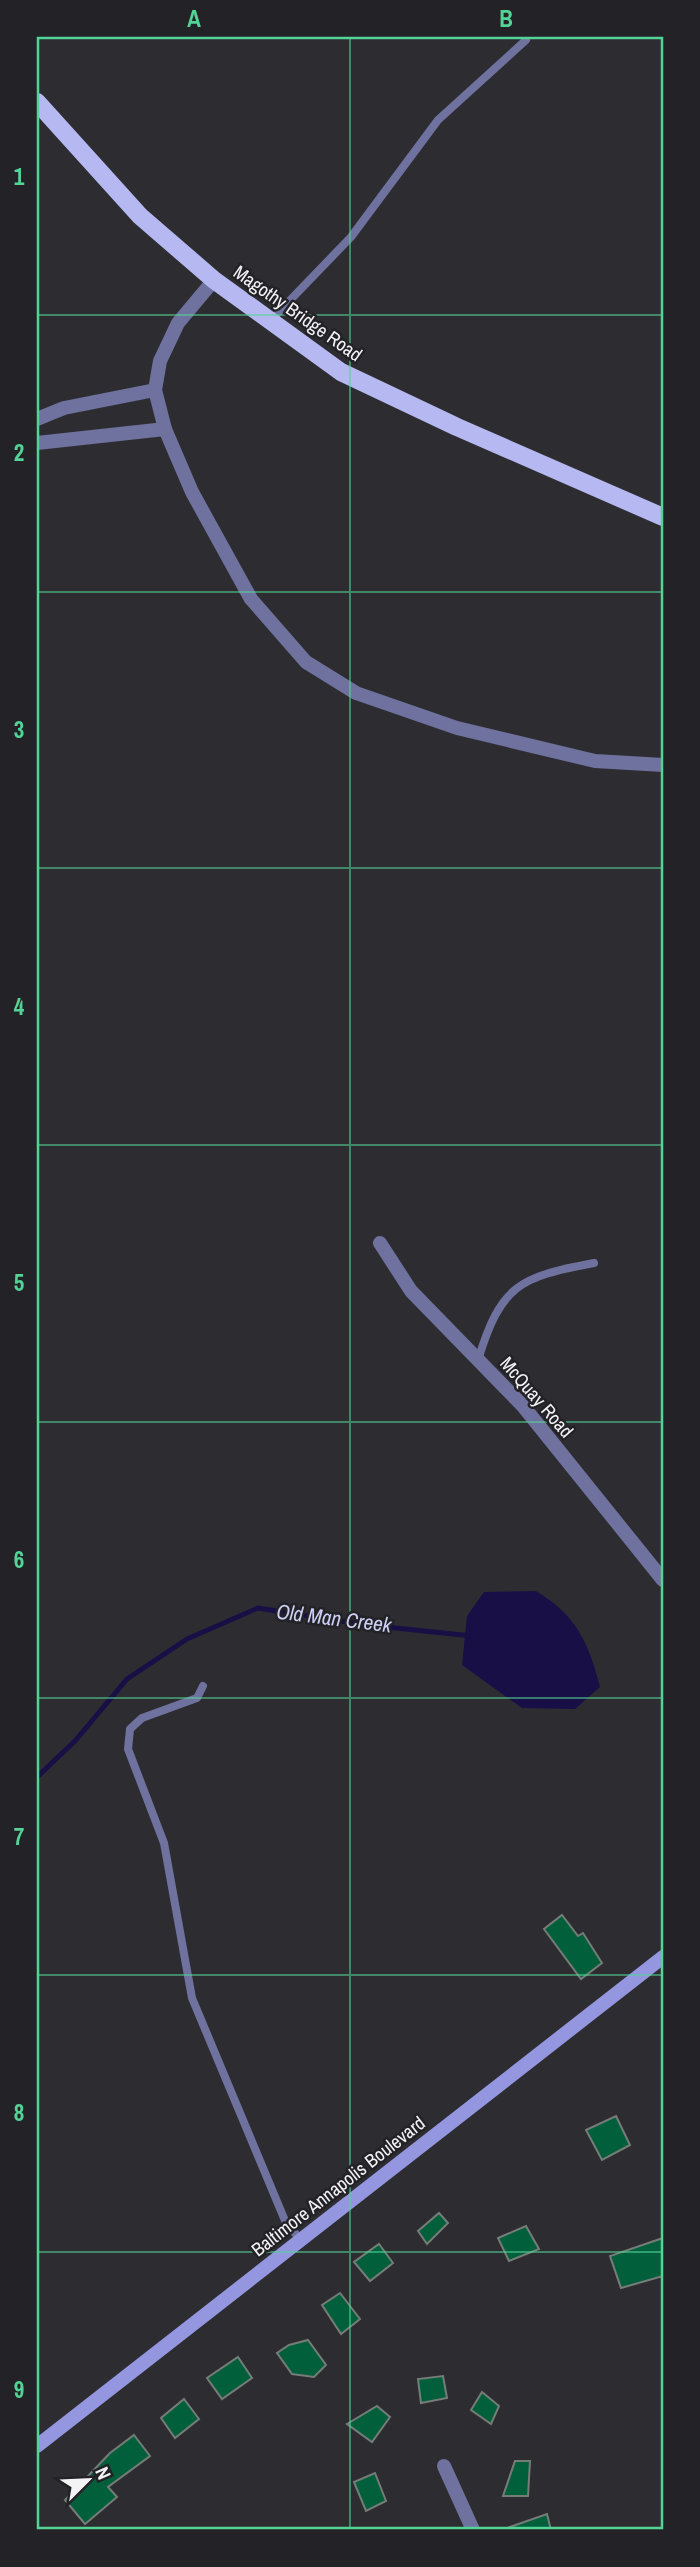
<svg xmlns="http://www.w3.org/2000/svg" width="700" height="2567" font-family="'Archivo Narrow',sans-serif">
<rect width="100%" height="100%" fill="#2d2d31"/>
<path fill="#180f46" d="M536,1591C577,1616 588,1642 600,1687L575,1709L522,1708L462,1665L467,1616L484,1592Z"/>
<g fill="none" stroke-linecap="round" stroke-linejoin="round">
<path stroke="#180f46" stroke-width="5" d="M37,1777L75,1741L127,1679L187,1639L258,1608L367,1625L472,1636"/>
</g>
<g fill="#025f3c" stroke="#767c78" stroke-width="2">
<path d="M562,1915L578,1936L583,1933L602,1963L581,1979L544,1929Z"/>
<path d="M616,2116L630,2145L602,2160L586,2130Z"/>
<path d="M439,2213L448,2223L427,2244L418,2231Z"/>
<path d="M526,2226L539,2249L509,2261L498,2238Z"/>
<path d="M663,2238V2276L621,2288L610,2256Z"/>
<path d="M379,2244L393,2263L370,2281L354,2262Z"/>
<path d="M340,2293L360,2319L341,2334L322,2305Z"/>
<path d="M308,2340L326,2365L314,2377L292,2374L277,2353L289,2345Z"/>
<path d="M238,2357L252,2378L222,2399L207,2378Z"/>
<path d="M443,2376L447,2398L421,2403L418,2379Z"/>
<path d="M482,2392L499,2406L491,2424L471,2410Z"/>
<path d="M184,2399L199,2419L175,2438L161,2418Z"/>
<path d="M377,2406L390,2417L372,2442L347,2424Z"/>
<path d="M134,2435L150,2456L108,2487L117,2497L85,2524L65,2500L110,2453Z"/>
<path d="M515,2461H530L528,2496H503Z"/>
<path d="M375,2473L386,2501L366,2511L354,2482Z"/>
<path d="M547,2514L551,2530H508L507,2528Z"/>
</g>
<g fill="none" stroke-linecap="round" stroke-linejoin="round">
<g stroke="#6f719f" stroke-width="8">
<path d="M271,320L351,237L438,120L526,40"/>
<path d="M478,1360C501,1285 519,1277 594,1263"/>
<path d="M203,1686L197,1698L142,1718L130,1729L128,1749L164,1843L192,1998L286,2223L301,2240"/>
</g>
<g stroke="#6f719f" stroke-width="14">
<path d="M214,280L178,323L160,361L155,390L165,429L192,492L251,599L306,662L356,693L457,728L595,761L663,765"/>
<path d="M37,419L64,408L155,390"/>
<path d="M37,443L165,429"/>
<path d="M380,1243L411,1291L523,1406L663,1580"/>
<path d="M444,2466L473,2530"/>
</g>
<path stroke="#9496e0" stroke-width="14" d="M37,2446L663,1957"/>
<path stroke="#b6b9f1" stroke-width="18" d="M37,102L140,216L214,280L341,372L457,427L663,517"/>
</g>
<path fill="none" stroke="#53d396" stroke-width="2" stroke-opacity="0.55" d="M350,37V2530M37,315H663M37,592H663M37,868H663M37,1145H663M37,1422H663M37,1698H663M37,1975H663M37,2252H663"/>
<g text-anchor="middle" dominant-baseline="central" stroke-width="5" stroke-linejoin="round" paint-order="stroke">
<g font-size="19" fill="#f3f3f6" stroke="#232327">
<text transform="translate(298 313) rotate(35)">Magothy Bridge Road</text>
<text transform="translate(537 1397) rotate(49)">McQuay Road</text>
<text transform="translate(338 2186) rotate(-38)">Baltimore Annapolis Boulevard</text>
</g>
<g font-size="21" font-style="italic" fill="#cdd0f4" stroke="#232327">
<text transform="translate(334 1618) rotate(7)">Old Man Creek</text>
</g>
</g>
<rect width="700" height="2567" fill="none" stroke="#232327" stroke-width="77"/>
<g transform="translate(88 2480) rotate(66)" stroke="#232327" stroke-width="5" paint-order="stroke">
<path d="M0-5L12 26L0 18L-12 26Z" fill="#f3f3f6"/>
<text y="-10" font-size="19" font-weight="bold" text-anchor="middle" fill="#f3f3f6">N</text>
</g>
<rect x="38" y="38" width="624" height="2490" fill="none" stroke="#53d396" stroke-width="2.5"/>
<g font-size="23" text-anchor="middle" font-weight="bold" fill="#53d396">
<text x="194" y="27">A</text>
<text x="506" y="27">B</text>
<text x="19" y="185">1</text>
<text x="19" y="461">2</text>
<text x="19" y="738">3</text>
<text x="19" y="1015">4</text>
<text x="19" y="1291">5</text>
<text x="19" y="1568">6</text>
<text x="19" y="1845">7</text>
<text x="19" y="2121">8</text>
<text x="19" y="2398">9</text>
</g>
</svg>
